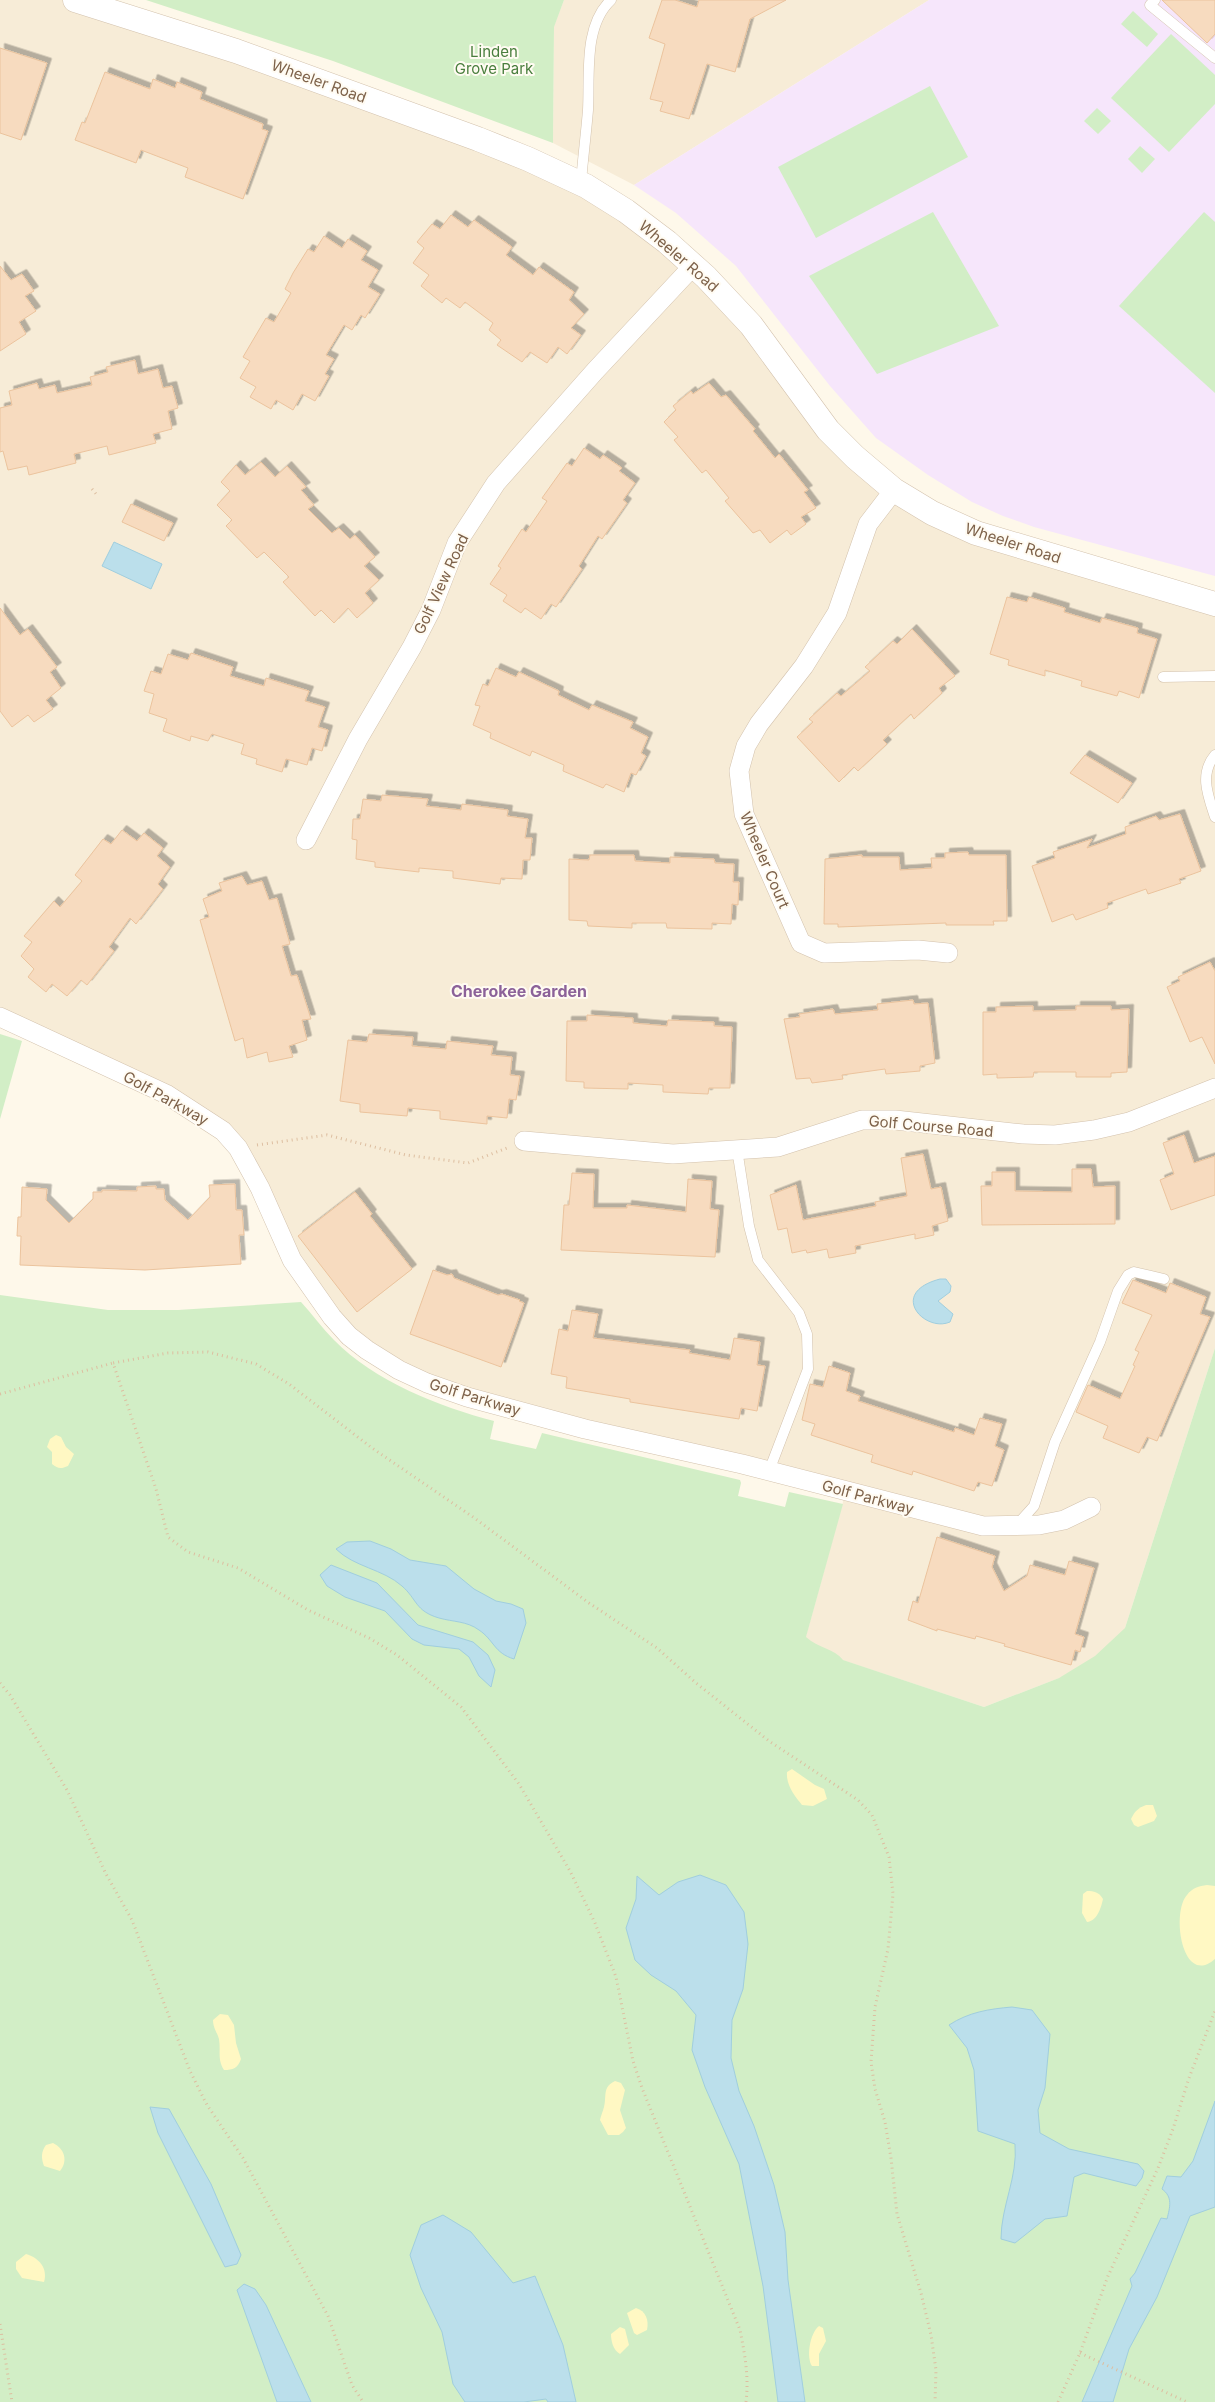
<svg xmlns="http://www.w3.org/2000/svg" width="1215" height="2402" font-family="Inter,sans-serif">
<defs>
<filter id="shadow"><feDropShadow dx="4.5" dy="-4.5" stdDeviation="0" flood-color="#0004"/></filter>
</defs>
<rect width="100%" height="100%" fill="#fef8ea"/>
<g fill="#f7ecd7">
<path d="M0,0H75L478,139L667,242L807,403L932,513L1215,604V1348L1116,1656L984,1707L803,1647L846,1491L467,1397L349,1336L223,1131L0,1017Z"/>
<path d="M564,0H929L634,185L553,143L554,26Z"/>
</g>
<path fill="#f6e6fb" d="M929,0H1215V576L1034,527L1003,516L972,502L928,475L876,438L830,386L736,266L676,213L634,185Z"/>
<g fill="#d2eec6">
<path d="M146,0H564L554,27L553,143L333,61Z"/>
<path d="M1133,11L1158,34L1147,47L1121,24Z"/>
<path d="M1171,34L1215,75V104L1169,152L1111,98Z"/>
<path d="M930,86L968,157L816,238L778,167Z"/>
<path d="M1097,108L1111,121L1098,134L1084,121Z"/>
<path d="M1140,146L1155,159L1142,173L1128,159Z"/>
<path d="M933,212L999,326L877,374L809,276Z"/>
<path d="M1204,212L1215,222V393L1119,306Z"/>
<path d="M0,1034L22,1041L0,1119Z"/>
<path d="M0,1295L108,1310H178L301,1302C312,1314 322,1328 334,1340C374,1381 440,1407 494,1421L490,1439L536,1449L542,1433L740,1480L741,1483L738,1496L785,1507L789,1492L843,1504L806,1637C818,1648 835,1649 843,1660L984,1707L1059,1678L1095,1656L1125,1628L1215,1348V2402H0Z"/>
</g>
<g fill="#fff8c3">
<path d="M56,1435L61,1437L66,1447L74,1454L68,1466C61,1469 58,1469 52,1464V1452L47,1447L50,1439Z"/>
<path d="M792,1769L815,1785L824,1789L827,1799L813,1806L802,1805C794,1795 786,1785 787,1772Z"/>
<path d="M1146,1805H1153L1157,1816L1154,1821L1138,1827L1134,1825L1131,1819C1135,1811 1138,1808 1146,1805Z"/>
<path d="M1207,1885L1215,1886V1959C1182,1988 1171,1912 1187,1895C1192,1888 1199,1886 1207,1885Z"/>
<path d="M1087,1891C1094,1891 1099,1892 1103,1899C1101,1908 1097,1921 1087,1922L1082,1913L1083,1894Z"/>
<path d="M220,2014L228,2015L234,2025L236,2043L241,2059C238,2068 233,2070 224,2070C217,2059 221,2051 219,2039C217,2032 213,2028 213,2020Z"/>
<path d="M615,2081L621,2083L625,2090L620,2110L626,2128L623,2132L619,2135H608L600,2120C601,2115 603,2111 604,2107C607,2096 602,2087 615,2081Z"/>
<path d="M53,2143C65,2149 68,2161 60,2171L44,2166C41,2158 41,2152 46,2145Z"/>
<path d="M26,2254C39,2258 48,2268 44,2282L22,2278L16,2269V2262Z"/>
<path d="M636,2308C646,2311 649,2320 647,2330L637,2335L634,2333L627,2313Z"/>
<path d="M819,2326L823,2328L826,2341L819,2354V2366H812C806,2357 810,2333 819,2326Z"/>
<path d="M620,2327L625,2329L629,2345L620,2354C613,2350 611,2341 611,2334Z"/>
</g>
<g fill="#bbdfeb" stroke="#a0cede">
<path d="M114,542L162,564L151,589L102,566Z"/>
<path d="M940,1279H946L951,1286L950,1292L938,1301L953,1314L950,1322C925,1333 887,1293 940,1279Z"/>
<path d="M370,1541L391,1549L410,1560L446,1566L474,1589L496,1601L511,1604L523,1609L526,1623L514,1659C494,1653 494,1640 479,1630C467,1621 453,1622 439,1618C415,1611 417,1599 402,1586C383,1569 354,1567 336,1549L347,1542Z"/>
<path d="M331,1565L377,1583L418,1625L473,1642L488,1655L495,1670L491,1687L479,1676L469,1657L459,1649L424,1645L412,1639L385,1611L345,1597L327,1586L320,1575Z"/>
<path d="M700,1875L726,1885L744,1912L748,1944L743,1989L732,2020L731,2058L739,2091L754,2126L774,2185L785,2232L788,2280L805,2402H778L763,2286L739,2164L705,2087L692,2050L696,2015L676,1991L651,1975L635,1960L626,1928L636,1899L637,1876L659,1895L678,1882Z"/>
<path d="M1012,2007L1032,2010L1050,2034L1045,2088L1038,2110L1040,2133L1069,2149L1138,2164L1144,2171L1142,2178L1136,2186L1084,2173L1074,2177L1067,2216L1045,2219L1015,2243L1001,2239C1001,2206 1018,2177 1015,2144L978,2131L974,2070L967,2048L949,2025C969,2012 989,2009 1012,2007Z"/>
<path d="M1215,2101V2207L1190,2216L1157,2297L1129,2349L1113,2402H1082L1132,2286L1130,2279L1135,2273L1161,2218L1167,2219C1170,2207 1173,2197 1162,2189L1167,2176L1181,2177L1193,2161Z"/>
<path d="M150,2107L169,2109L211,2184L241,2255L237,2264L225,2267L158,2133Z"/>
<path d="M443,2215L471,2232L513,2283L535,2276L563,2345L576,2402H548L546,2399L524,2402H465L453,2384L442,2332L421,2288L410,2255L421,2225Z"/>
<path d="M244,2284L255,2289L266,2305L311,2402H277L237,2290Z"/>
</g>
<g fill="#f7dbbf" stroke="#ebc39d" filter="url(#shadow)">
<path d="M662,0H675L697,7L699,0H786L750,19L735,72L707,64L689,119L660,111L663,102L650,99L665,44L649,38Z"/>
<path d="M1162,0H1215V34L1207,43Z"/>
<path d="M0,48L47,63L21,140L0,133Z"/>
<path d="M105,72L150,89L153,79L175,88L177,82L202,92L200,99L263,124L262,129L268,131L243,199L185,177L188,168L141,150L136,163L75,140L82,122L85,123Z"/>
<path d="M451,215L468,227L474,220L512,247L506,255L533,275L539,267L574,292L569,300L584,314L571,328L581,335L567,354L558,347L547,363L530,352L522,362L497,345L501,340L489,330L493,323L465,302L460,308L446,298L442,303L421,286L429,275L413,263L424,248L417,242L432,224L440,229Z"/>
<path d="M324,236L342,248L348,239L367,251L361,260L378,270L368,287L380,294L365,318L361,315L352,330L344,325L326,355L334,359L325,374L329,376L315,401L302,394L293,410L276,400L271,409L250,397L256,387L240,378L250,361L243,357L266,318L274,322L291,293L285,289L293,273L308,249L314,252Z"/>
<path d="M0,266L11,280L22,274L34,291L25,296L36,311L19,322L26,334L0,351Z"/>
<path d="M135,360L138,374L158,369L163,388L172,386L178,408L168,411L172,429L153,434L156,443L109,455L107,446L74,454L76,463L29,475L27,466L8,470L3,451L0,452V408L12,405L9,391L37,383L39,389L55,385L57,393L92,385L90,377L108,372L106,367Z"/>
<path d="M709,383L721,397L726,395L755,429L753,431L775,458L779,454L808,490L804,492L816,508L801,517L806,524L791,535L787,530L770,543L760,530L753,533L725,501L729,498L706,470L702,473L674,440L678,437L664,422L676,410L673,406L691,391L693,394Z"/>
<path d="M584,448L600,459L603,455L622,468L619,471L635,483L623,500L627,503L602,539L598,536L579,566L582,569L556,607L551,604L541,619L525,608L521,613L503,601L507,595L490,584L501,568L498,566L522,529L526,532L547,501L542,498L567,463L572,466Z"/>
<path d="M261,462L275,477L287,466L306,487L301,490L314,505L308,509L332,533L339,528L350,539L355,535L375,557L364,566L379,580L365,593L373,603L357,618L348,608L334,623L321,610L315,616L283,582L289,577L264,552L257,558L226,526L232,520L217,505L230,491L221,482L236,465L245,475Z"/>
<path d="M131,504L173,523L164,541L122,522Z"/>
<path d="M1007,597L1027,602L1029,597L1065,608L1064,612L1100,623L1102,618L1138,628L1137,633L1157,639L1139,698L1119,691L1117,696L1081,686L1082,681L1045,670V676L1008,665L1009,660L990,654Z"/>
<path d="M0,608L20,635L28,629L57,667L50,672L61,688L46,700L53,709L34,722L28,715L12,727L0,711Z"/>
<path d="M912,629L955,676L939,688L942,693L914,719L911,714L883,740L887,744L858,771L854,767L839,782L797,737L813,722L809,719L837,693L841,696L870,671L865,667L893,641L897,644Z"/>
<path d="M191,653L233,667L230,676L264,686L266,678L309,691L305,701L325,707L318,727L328,730L322,751L312,748L307,765L286,759L282,772L256,764L257,759L241,754L244,744L212,734L208,741L191,736L190,741L163,731L167,719L149,713L154,694L144,691L151,671L161,674L168,654L188,660Z"/>
<path d="M496,668L516,677L519,672L559,691L558,695L589,710L592,705L633,722L630,728L648,737L641,753L646,756L636,775L631,773L624,792L606,784L603,788L563,771L564,765L532,751L530,756L490,738L491,733L473,725L480,706L475,705L483,684L488,686Z"/>
<path d="M1085,755L1132,783L1118,803L1070,773Z"/>
<path d="M382,795L428,799L426,806L461,810L462,804L508,810L507,816L528,819L525,838H532L530,860H523L522,879L501,878L500,884L453,878V871L419,868V872L375,867V862L356,859L357,840L352,839L353,819H360L363,799L381,801Z"/>
<path d="M1180,814L1201,871L1179,879L1181,883L1148,894L1146,889L1107,903L1108,908L1076,920L1073,914L1052,922L1032,866L1055,858L1053,852L1092,839L1087,848L1126,834L1125,827L1156,816L1159,820Z"/>
<path d="M122,830L137,841L144,833L163,848L157,856L170,867L158,884L163,889L136,924L130,918L109,947L114,951L87,985L81,980L67,996L52,984L46,992L28,977L34,969L21,956L32,942L24,936L54,901L60,907L82,881L75,875L103,839L111,844Z"/>
<path d="M968,852L969,855H1006L1007,921H993L994,925H946V923L838,927V924H824L825,859L862,855V857H899L900,870L932,868L931,858H945V853Z"/>
<path d="M590,855H634L635,861L670,863V857L714,859L715,863L734,864L733,882H739L738,905L732,904L731,924L712,923V929L667,928L666,923H632V928L588,926L587,921L569,920V859L589,860Z"/>
<path d="M242,876L247,885L262,881L269,900L277,898L290,944L282,946L291,976L297,975L311,1019L302,1020L307,1040L289,1046L293,1057L269,1062L267,1052L247,1058L243,1038L235,1041L200,920L209,917L203,899L222,891L219,883Z"/>
<path d="M1210,962L1215,971V1064L1202,1037L1190,1042L1167,987L1180,981L1178,977Z"/>
<path d="M913,1000L914,1004L928,1003L935,1063L920,1066V1071L886,1074L885,1069L842,1075L843,1079L812,1083L810,1078L796,1079L784,1019L800,1017L799,1014L833,1009L835,1014L878,1010L877,1004Z"/>
<path d="M1033,1006V1011L1076,1010V1006H1111V1010L1129,1009L1127,1072L1111,1073V1077H1076V1072H1034L1033,1077L997,1078V1074L983,1075V1012H996V1007Z"/>
<path d="M587,1015L633,1018V1023L667,1026L668,1020L714,1022V1026L732,1027L730,1088H709L708,1094L663,1092V1085L628,1083V1089L584,1088V1082L566,1081L567,1021H587Z"/>
<path d="M369,1034L413,1037L412,1046L446,1049L447,1041L493,1046L491,1055L512,1057L510,1075L520,1076L516,1100L509,1099L507,1118L487,1116V1124L440,1119V1111L408,1108L407,1116L360,1112V1104L340,1101L348,1040L367,1042Z"/>
<path d="M1184,1135L1194,1163L1215,1156V1195L1171,1210L1160,1180L1174,1174L1163,1143Z"/>
<path d="M923,1154L931,1189L941,1187L948,1221L932,1226L934,1235L915,1239V1234L855,1246L856,1253L829,1258L827,1249L807,1253L806,1250L792,1253L787,1228L778,1230L770,1195L796,1185L803,1220L876,1206L875,1202L907,1196L901,1158Z"/>
<path d="M1072,1169H1091L1093,1187L1115,1186V1224L982,1225L981,1186H992V1172H1015V1191L1072,1192Z"/>
<path d="M572,1173L594,1174L593,1208H627V1205L686,1212L688,1179L712,1181L710,1209L719,1210L715,1257L561,1250L564,1205H569Z"/>
<path d="M235,1184L236,1210H242L244,1235H239L241,1264L145,1270L20,1265L21,1236H17L18,1217H21L22,1187L47,1189L46,1200L69,1223L93,1199V1192H102V1190L137,1191V1187L156,1186V1189H164L165,1200L188,1220L210,1197L209,1185Z"/>
<path d="M355,1192L372,1214L370,1216L412,1269L357,1312L298,1236Z"/>
<path d="M433,1270L447,1275L452,1274L454,1278L498,1295L502,1294L520,1300L519,1301L524,1303L501,1367L410,1334Z"/>
<path d="M1133,1280L1166,1293L1170,1283L1206,1297L1200,1314L1210,1317L1157,1441L1147,1437L1139,1453L1103,1438L1108,1426L1076,1412L1088,1385L1120,1399L1135,1366L1133,1365L1139,1352L1135,1350L1152,1315L1122,1303Z"/>
<path d="M572,1310L598,1314L593,1338L690,1350L689,1353L730,1360L734,1338L760,1342L757,1365L765,1366L757,1411L741,1408L739,1419L630,1402V1399L566,1388L567,1377L551,1374L559,1329L568,1331Z"/>
<path d="M829,1366L850,1373L846,1391L860,1396L858,1401L954,1432L955,1428L974,1435L980,1418L1002,1424L995,1446L1004,1450L992,1486L978,1482L974,1491L913,1471L912,1475L871,1462L873,1455L811,1435L815,1424L802,1420L810,1384L823,1387Z"/>
<path d="M937,1537L995,1556L992,1567L1004,1591L1027,1576L1030,1565L1065,1575L1069,1561L1094,1568L1075,1634L1084,1637L1080,1652L1075,1650L1071,1665L1004,1646L1005,1644L976,1636L975,1639L937,1629V1631L908,1620L913,1601L918,1603Z"/>
</g>
<g fill="none" stroke-linecap="round" stroke-linejoin="round">
<g stroke="#d3c2ad" stroke-width="11">
<g id="service">
<path d="M1155,0L1150,5L1215,58"/>
<path d="M581,182C583,158 586,134 588,110C590,76 583,26 611,0"/>
<path d="M1163,677L1215,676"/>
<path d="M1215,755C1199,774 1208,796 1215,817"/>
<path d="M737,1149L749,1226L758,1260L799,1313L807,1334L808,1369L769,1471"/>
<path d="M1017,1525L1034,1506L1055,1442L1100,1342L1118,1291L1128,1275L1134,1272L1164,1279"/>
</g>
</g>
<g stroke="#d3c2ad" stroke-width="20">
<g id="minor">
<path d="M894,490L868,524L837,613L804,666L759,724L746,746L739,771L744,814L801,943L824,953L918,950L948,953"/>
<path d="M306,840L358,739L412,647L431,610L457,543L496,483L595,371L694,265"/>
<path d="M0,1017L166,1094L223,1131L238,1148L260,1188L292,1260L332,1317L349,1336L367,1350L399,1370L427,1383L467,1397L585,1429L742,1464L983,1526L1039,1525L1064,1520L1091,1507"/>
<path d="M524,1141L673,1154L778,1147L862,1120H895L1023,1134L1055,1135L1094,1130L1129,1122L1215,1088"/>
</g>
</g>
<g stroke="#d3c2ad" stroke-width="25">
<path id="tertiary" d="M75,0L236,51L478,139L528,159L586,186L626,211L667,242L706,277L751,325L828,430L855,457L894,490L932,513L976,533L1215,604"/>
</g>
<g stroke="#ddbea0" stroke-width="3" stroke-dasharray="1 4" stroke-linecap="butt">
<path d="M92,489L97,495"/>
<path d="M257,1145L327,1135L406,1155L468,1163L507,1148"/>
<path d="M0,1394L113,1363"/>
<path d="M0,1683L10,1695L67,1790L106,1874L132,1920L190,2071L207,2105L243,2158L328,2316L352,2385L363,2402"/>
<path d="M0,2324L12,2402"/>
<path d="M1080,2353L1187,2402"/>
<path d="M746,2402C749,2377 745,2355 740,2330L642,2088L633,2061L616,1977L595,1923L570,1871L519,1784L461,1707L397,1655L369,1638L308,1610L238,1568L188,1552L168,1537L156,1489L113,1363L168,1353L208,1352L256,1364L289,1384L372,1448L473,1517L589,1603L657,1648L696,1683L769,1741L858,1800L872,1815L889,1857L893,1894L888,1949L875,2007L871,2062L875,2089L885,2122L891,2158L897,2214L921,2293L931,2335L936,2370L935,2402"/>
<path d="M1058,2402L1080,2353L1108,2276L1158,2168L1173,2129L1189,2078L1215,2011"/>
</g>
<use href="#service" stroke="#fff" stroke-width="10"/>
<use href="#minor" stroke="#fff" stroke-width="19"/>
<use href="#tertiary" stroke="#fff" stroke-width="24"/>
</g>
<g text-anchor="middle" dominant-baseline="central" stroke-width="4" stroke-linejoin="round" paint-order="stroke">
<g font-size="15" fill="#497e3d" stroke="#fffbf2">
<text x="494" y="51">Linden<tspan x="494" dy="17">Grove Park</tspan></text>
</g>
<g font-size="15" fill="#7d6149" stroke="#fffbf2">
<text transform="translate(319 81) rotate(20)">Wheeler Road</text>
<text transform="translate(679 256) rotate(41)">Wheeler Road</text>
<text transform="translate(1013 543) rotate(18)">Wheeler Road</text>
<text transform="translate(441 584) rotate(-65)">Golf View Road</text>
<text transform="translate(765 860) rotate(67)">Wheeler Court</text>
<text transform="translate(166 1098) rotate(29)">Golf Parkway</text>
<text transform="translate(931 1126) rotate(5)">Golf Course Road</text>
<text transform="translate(475 1397) rotate(17)">Golf Parkway</text>
<text transform="translate(868 1497) rotate(15)">Golf Parkway</text>
</g>
<g font-size="16" font-weight="bold" fill="#8c6299" stroke="#fffbf2">
<text x="519" y="991">Cherokee Garden</text>
</g>
</g>
</svg>
